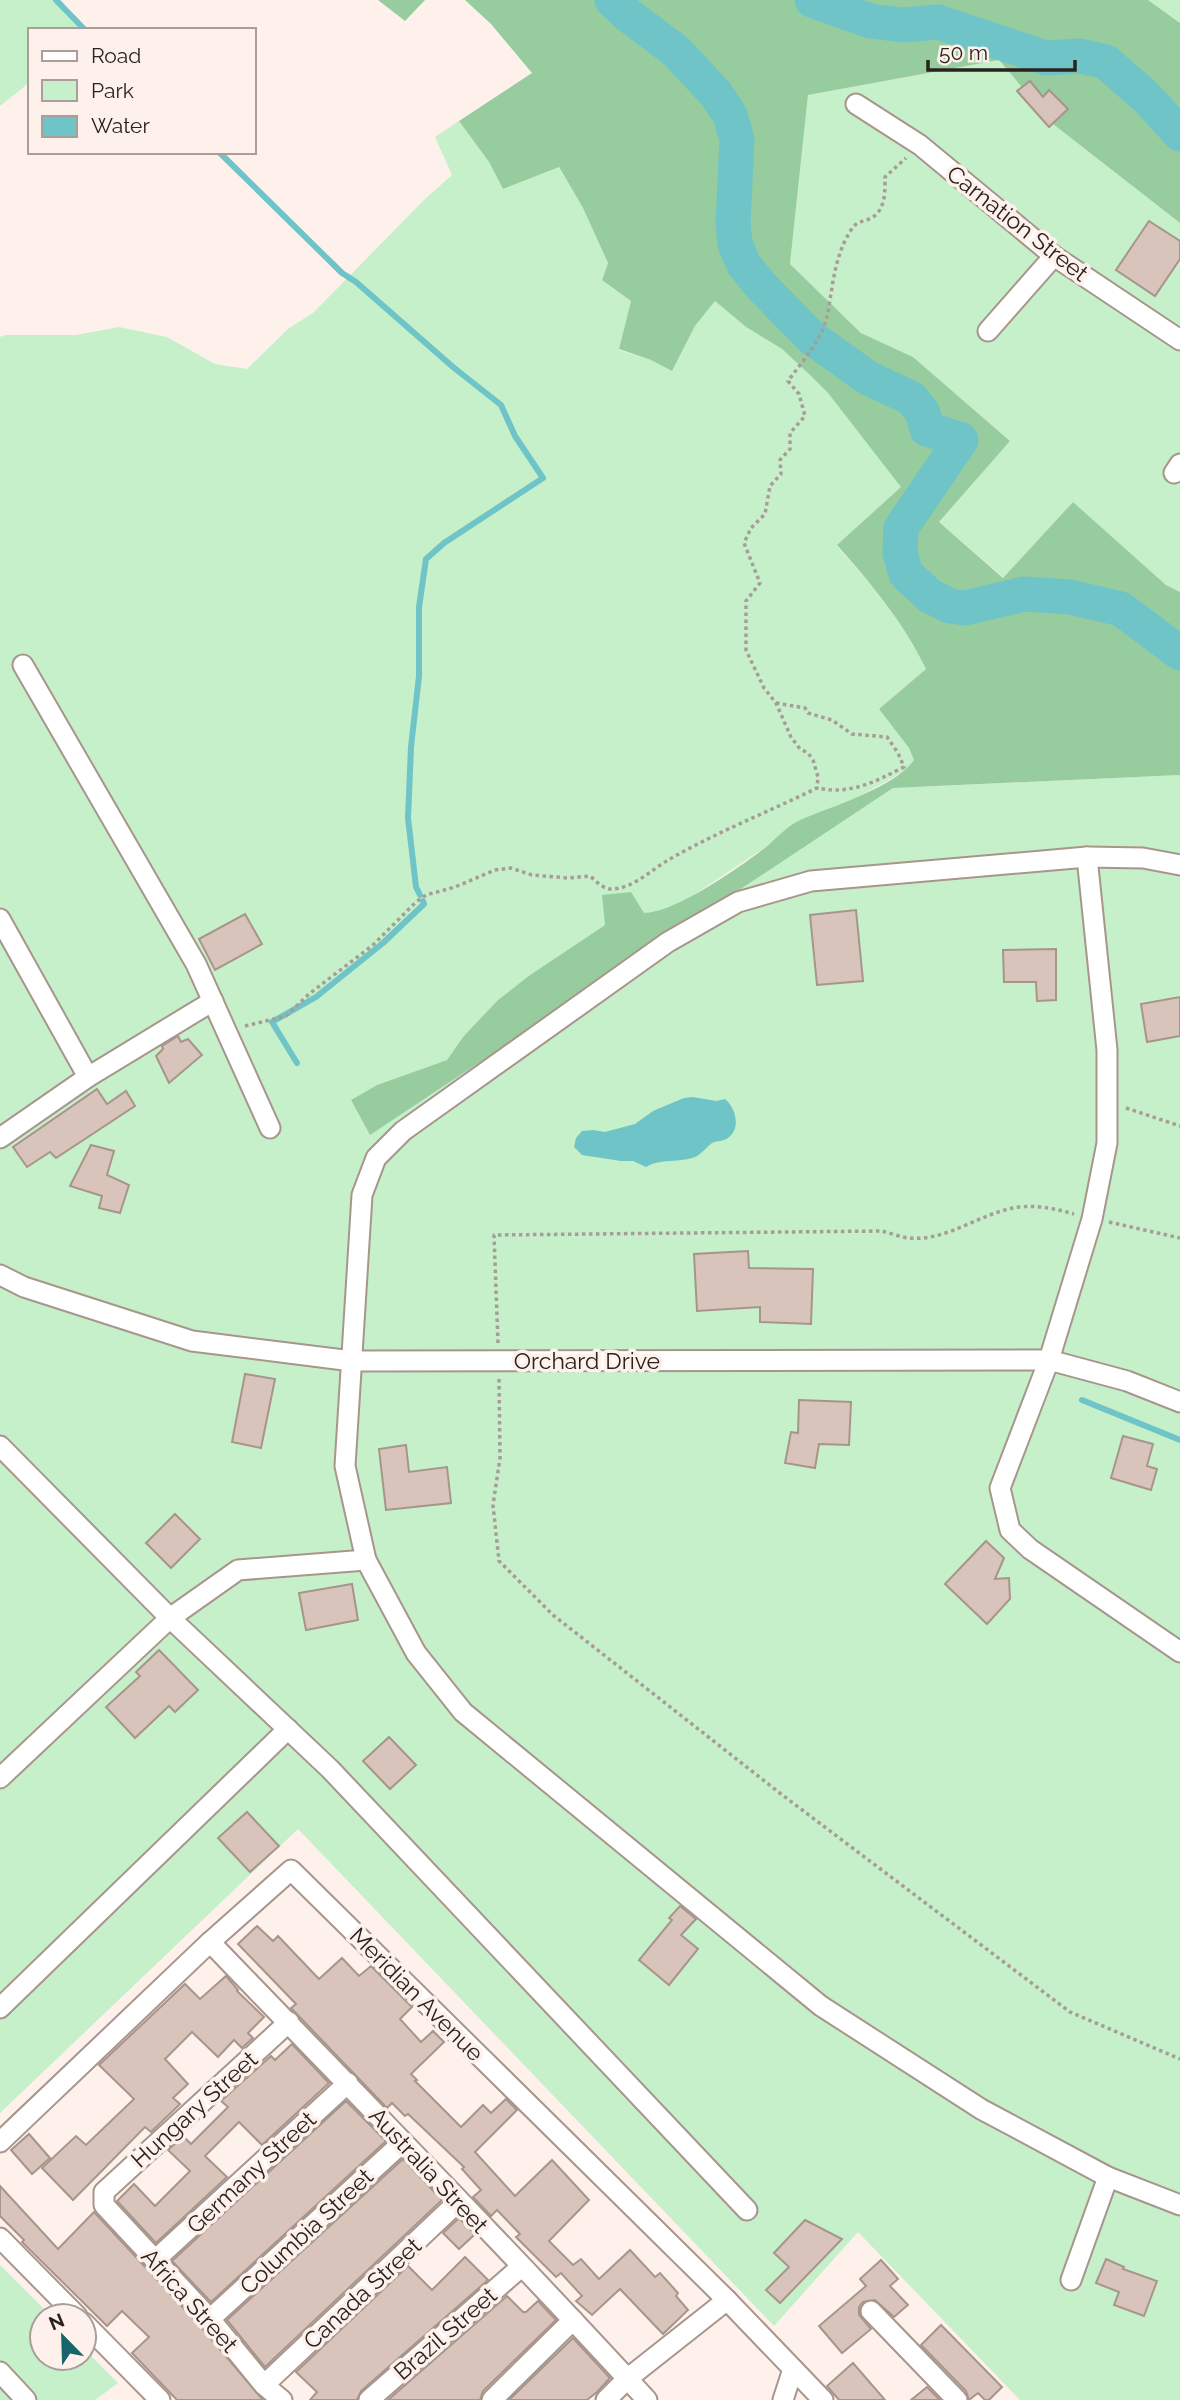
<svg xmlns="http://www.w3.org/2000/svg" width="1180" height="2400" font-family="Raleway,sans-serif">
<rect width="100%" height="100%" fill="#fef1ec"/>
<g fill="#c5f0ca">
<path d="M0,0H56L85,30H30V82L0,106Z"/>
<path d="M1148,0H1180V23Z"/>
<path d="M999,60L1053,124L1180,223V592L1166,585L1073,502L1004,578L939,522L1010,441L913,357L861,333L790,264L808,95Z"/>
<path d="M459,121L489,162L503,189L558,166L583,208L608,263L602,280L631,301L619,350L651,360L672,371L695,326L715,301L746,327L782,349L810,375L828,393L902,487L837,546C873,586 902,620 926,669L879,709L909,748L914,760L907,770L860,796L796,822L764,848L680,904L654,913L643,914L605,925L530,975L463,1037L447,1060L377,1085L351,1100L370,1134L893,788L1180,775V2400H1020L858,2232L774,2326L298,1829L0,2113V337L6,335H76L119,327L167,337L215,364L247,369L289,328L313,313L426,198L452,175L435,137Z"/>
<path d="M0,2265L51,2316H42V2358H84V2349L118,2383L95,2400H0Z"/>
</g>
<g fill="#97cc9f">
<path d="M378,0H425L405,21Z"/>
<path d="M465,0H1148L1180,23V223L1053,124L999,60L808,95L790,264L861,333L913,357L1010,441L939,522L1003,578L1073,502L1166,585L1180,592V775L893,788L370,1135L351,1100L377,1085L447,1060L463,1037L498,1000L530,975L605,925L602,895L631,892L644,913C675,913 740,867 766,847C777,838 787,826 800,820C832,806 894,788 914,760L909,748L879,709L926,669C902,620 872,585 837,545L901,487L828,393L810,375L782,349L746,327L715,301L695,326L672,371L651,360L619,349L631,301L602,280L608,263L583,208L559,167L503,189L489,162L459,121L532,73L491,24Z"/>
</g>
<path fill="#6ec4c7" d="M693,1097L716,1101L725,1099C735,1107 742,1128 728,1138C724,1141 717,1141 712,1143C706,1147 702,1154 695,1157C679,1163 661,1158 646,1167L633,1161H621L582,1155L574,1147L576,1138L582,1131L593,1130L605,1132L635,1124L653,1111L684,1098Z"/>
<g fill="none" stroke-linecap="round" stroke-linejoin="round">
<g stroke="#6ec4c7" stroke-width="6">
<path d="M56,0L85,30"/>
<path d="M219,152L342,273L356,282L453,367L501,405L515,436L543,478L444,543L426,559L419,607V676L411,747L408,818L416,887L420,895"/>
<path d="M297,1063L272,1022L316,997L383,943L424,904L423,901"/>
<path d="M1082,1400L1180,1440"/>
</g>
<g stroke="#6ec4c7" stroke-width="35">
<path d="M612,0L628,15L676,51L716,94L730,115L737,139L733,224L735,244L744,265L762,287L812,338L868,378L911,398L923,413L927,429L961,440L901,528L900,553L906,574L930,596L950,606L965,608L1024,594L1070,597L1121,609L1180,653"/>
<path d="M812,0L870,21L903,25L938,22L1046,58L1080,56L1106,62L1146,97L1180,134"/>
</g>
</g>
<g fill="#d8c4bb" stroke="#a7958c" stroke-width="2">
<path d="M1030,81L1043,97L1049,90L1068,109L1049,127L1017,91Z"/>
<path d="M1149,221L1180,241V259L1155,296L1116,270Z"/>
<path d="M856,910L863,981L817,985L810,915Z"/>
<path d="M245,914L262,944L215,970L199,939Z"/>
<path d="M1056,949V1000L1037,1001L1036,982H1004L1003,950Z"/>
<path d="M1180,997V1036L1147,1042L1141,1004Z"/>
<path d="M178,1036L181,1042L188,1039L202,1055L169,1083L156,1056L163,1049L162,1046Z"/>
<path d="M97,1089L107,1104L126,1091L135,1106L56,1158L50,1152L27,1167L13,1147Z"/>
<path d="M91,1145L114,1151L107,1175L129,1185L120,1213L99,1208L102,1196L70,1186Z"/>
<path d="M748,1251L749,1268L813,1269L811,1324L760,1322V1307L697,1311L694,1254Z"/>
<path d="M245,1374L275,1379L261,1448L232,1442Z"/>
<path d="M799,1400L851,1402L849,1445L819,1444L815,1468L785,1463L791,1432L798,1433Z"/>
<path d="M1123,1436L1153,1444L1147,1466L1157,1469L1151,1490L1111,1478Z"/>
<path d="M406,1445L409,1472L447,1467L451,1503L386,1510L379,1449Z"/>
<path d="M175,1514L200,1539L171,1568L146,1543Z"/>
<path d="M986,1541L1004,1558L995,1579L1009,1578L1010,1599L987,1624L945,1584Z"/>
<path d="M352,1584L358,1620L306,1630L299,1593Z"/>
<path d="M159,1650L198,1690L175,1712L169,1706L135,1738L106,1707L140,1676L136,1672Z"/>
<path d="M389,1737L416,1765L390,1789L363,1761Z"/>
<path d="M247,1812L279,1846L250,1872L218,1838Z"/>
<path d="M680,1906L696,1919L681,1935L698,1949L669,1985L639,1960L672,1920L669,1918Z"/>
<path d="M257,1926L273,1941L278,1936L319,1979L342,1958L359,1976L371,1966L412,2007L400,2019L421,2042L433,2031L444,2042L411,2074L417,2080L415,2081L461,2127L483,2105L491,2113L506,2099L517,2110L475,2152L515,2196L552,2160L589,2200L549,2241L573,2265L581,2259L599,2279L630,2250L655,2277L660,2273L678,2293L676,2296L688,2310L663,2334L620,2289L592,2315L576,2301L582,2296L561,2273L556,2277L516,2237L520,2234L497,2210L491,2216L473,2197L481,2190L462,2169L464,2167L408,2114L405,2116L392,2103L387,2108L291,2008L296,2004L238,1944Z"/>
<path d="M226,1976L238,1990L237,1991L264,2017L248,2033L253,2038L242,2048L234,2040L218,2057L192,2032L165,2059L188,2084L173,2098L180,2104L151,2132L145,2127L73,2200L42,2168L76,2136L86,2145L134,2099L99,2065L185,1984L200,1999Z"/>
<path d="M292,2044L329,2083L262,2145L239,2122L205,2156L227,2177L156,2243L117,2201L134,2184L155,2206L190,2171L168,2150L183,2136L191,2144L228,2107L221,2101L271,2056L275,2060Z"/>
<path d="M346,2101L386,2141L211,2302L172,2261Z"/>
<path d="M29,2134L50,2158L32,2174L11,2150Z"/>
<path d="M403,2159L442,2200L265,2367L227,2320Z"/>
<path d="M0,2186L58,2249L94,2212L201,2327L263,2400H177L132,2353L149,2337L122,2311L107,2326L22,2242L24,2240L0,2216Z"/>
<path d="M459,2218L473,2232V2236L459,2249L443,2233Z"/>
<path d="M805,2220L842,2239L780,2303L766,2290L789,2267L774,2253Z"/>
<path d="M465,2257L488,2280L361,2391L357,2400H310L317,2392L296,2372L408,2266L432,2290Z"/>
<path d="M1106,2259L1124,2267L1123,2269L1157,2281L1144,2316L1114,2305L1119,2292L1096,2283Z"/>
<path d="M881,2260L898,2279L890,2286L908,2305L894,2317L875,2300L863,2302L859,2307V2315L871,2329L842,2353L819,2326L866,2286L860,2279Z"/>
<path d="M507,2296L523,2312H526L538,2301L556,2320L483,2391L480,2400H388Z"/>
<path d="M941,2325L1002,2387L989,2400H985L978,2393L969,2400L966,2391L921,2345Z"/>
<path d="M573,2338L610,2378L597,2392L587,2400H509Z"/>
<path d="M853,2363L885,2400H839L827,2386Z"/>
<path d="M927,2387L940,2400H911Z"/>
</g>
<g fill="none" stroke-linecap="round" stroke-linejoin="round">
<g stroke="#a8958c" stroke-width="23">
<g id="minor">
<path d="M856,104L920,145L1054,256L1180,340"/>
<path d="M988,331L1054,256"/>
<path d="M1174,473L1180,464"/>
<path d="M23,665L196,964L270,1128"/>
<path d="M1087,857L1107,1050V1143L1092,1219L1049,1360L1000,1488L1010,1530L1030,1549L1180,1652"/>
<path d="M1180,865L1143,858L1087,857L811,881L738,902L668,942L403,1131L376,1158L362,1195L345,1466L366,1560L416,1653L463,1712L821,2006L981,2109L1108,2177L1180,2205"/>
<path d="M0,919L88,1077"/>
<path d="M0,1138L88,1077L213,1001"/>
<path d="M0,1275L24,1287L192,1341L352,1361L1049,1360L1127,1381L1180,1402"/>
<path d="M0,1446L170,1618L330,1769L747,2210"/>
<path d="M0,1778L170,1618L238,1570L366,1560"/>
<path d="M210,1942C356,2094 504,2244 647,2400"/>
<path d="M0,2008L288,1729"/>
<path d="M0,2142L210,1942L291,1870L727,2300L823,2400"/>
<path d="M0,2238L77,2316"/>
<path d="M155,2260L348,2083"/>
<path d="M1071,2280L1108,2177"/>
<path d="M871,2311L957,2400"/>
<path d="M210,2319L402,2143"/>
<path d="M84,2323L160,2400"/>
<path d="M0,2372L26,2400"/>
<path d="M264,2385L459,2201"/>
<path d="M282,2400L264,2385L210,2319L104,2205V2192L289,2022"/>
<path d="M369,2400L521,2267"/>
<path d="M492,2400L573,2320"/>
<path d="M606,2400L627,2379L727,2300"/>
<path d="M783,2400L793,2369"/>
</g>
</g>
<g stroke="#a79c98" stroke-width="3.5" stroke-dasharray="3.5 3.5" stroke-linecap="butt">
<path d="M776,703L805,708L808,713L832,720L852,734L887,737L898,753L904,767C874,782 851,795 817,788"/>
<path d="M245,1026L286,1016L309,994L373,945L416,902L426,895L455,887L495,870L511,868L532,875L568,878L590,876C597,882 604,890 613,889C634,888 652,869 670,859C717,832 768,812 817,788L818,777L813,760L808,753L800,749L791,737L776,703L764,688L746,650V601L760,583L744,543L751,528L765,514L770,486L781,474L780,460L790,449V433L805,416L799,394L788,381C804,359 823,339 828,312C833,283 835,255 851,230C857,220 865,222 873,217C886,208 885,190 885,177L906,158"/>
<path d="M1126,1108L1180,1126"/>
<path d="M1109,1222L1180,1238"/>
<path d="M498,1343L494,1235L882,1231C890,1233 900,1237 909,1238C947,1242 981,1212 1019,1207C1039,1205 1056,1209 1074,1214"/>
<path d="M499,1379L500,1458L493,1505L499,1561L553,1615L781,1794L1070,2012L1180,2059"/>
</g>
<use href="#minor" stroke="#fff" stroke-width="19"/>
</g>
<g text-anchor="middle" dominant-baseline="central" stroke-width="7" stroke-linejoin="round" paint-order="stroke">
<g font-size="23" fill="#29221e" stroke="#fef1ec">
<text transform="translate(1018 223) rotate(38)">Carnation Street</text>
<text x="587" y="1360">Orchard Drive</text>
<text transform="translate(417 1994) rotate(45)">Meridian Avenue</text>
<text transform="translate(194 2109) rotate(-42)">Hungary Street</text>
<text transform="translate(429 2170) rotate(47)">Australia Street</text>
<text transform="translate(251 2172) rotate(-43)">Germany Street</text>
<text transform="translate(306 2231) rotate(-43)">Columbia Street</text>
<text transform="translate(362 2293) rotate(-43)">Canada Street</text>
<text transform="translate(190 2300) rotate(48)">Africa Street</text>
<text transform="translate(445 2333) rotate(-41)">Brazil Street</text>
</g>
</g>
<rect x="28" y="28" width="228" height="126" fill="#fef1ec" stroke="#a99e9a" stroke-width="2"/>
<rect x="42" y="51" width="35" height="10" fill="#ffffff" stroke="#a99e9a" stroke-width="2"/>
<text x="91" y="63" font-size="21" fill="#29221e">Road</text>
<rect x="42" y="80" width="35" height="21" fill="#c5f0ca" stroke="#a99e9a" stroke-width="2"/>
<text x="91" y="98" font-size="21" fill="#29221e">Park</text>
<rect x="42" y="116" width="35" height="21" fill="#6ec4c7" stroke="#a99e9a" stroke-width="2"/>
<text x="91" y="133" font-size="21" fill="#29221e">Water</text>
<g transform="translate(63 2337) rotate(337)"><circle r="33" fill="#fef1ec" stroke="#a99e9a" stroke-width="2"/>
<path d="M0-5L12 26L0 18L-12 26Z" fill="#17646d"/>
<text y="-10" font-size="19" font-weight="bold" text-anchor="middle" fill="#29221e">N</text>
</g>
<path d="M928 60v10h147v-10" fill="none" stroke="#29221e" stroke-width="3.5"/>
<text x="939" y="60" font-size="21" fill="#29221e" stroke="#fef1ec" stroke-width="5" paint-order="stroke">50 m</text>
</svg>
